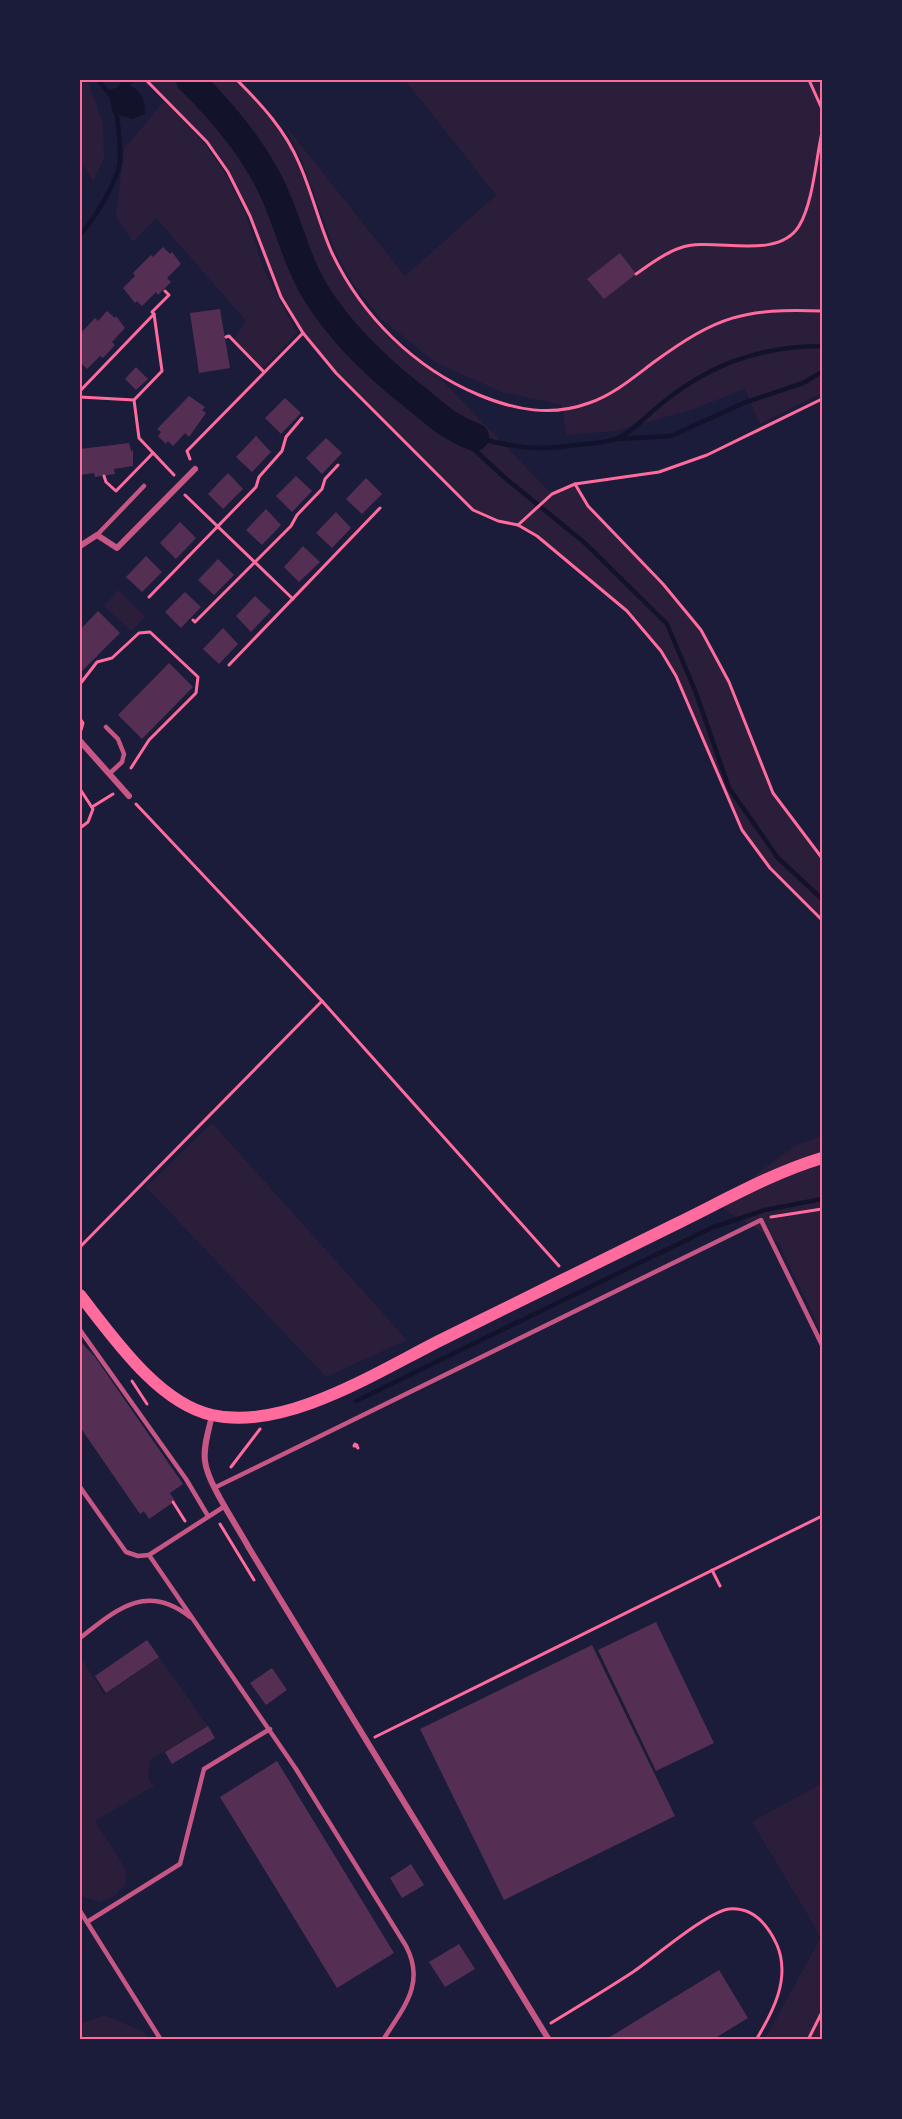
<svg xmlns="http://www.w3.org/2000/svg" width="902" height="2119" font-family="Karla,sans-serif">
<rect width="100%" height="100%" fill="#1b1b3a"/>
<g fill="#2a1e3b">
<path d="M80,80H87L103,123L104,159L93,181L80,160Z"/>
<path d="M146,80H237L281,129L299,162L332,252L350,286L383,330L436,374L552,494L575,484L589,506L663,584L701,630L729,682L773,793L822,858V920L770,868L742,830L676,676L661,651L627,611L537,536L518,525L498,521L473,510L336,373L303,333L281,297L250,216L228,172L207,142Z"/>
<path d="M405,80H822V393L760,424L745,389L691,410L615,431L566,435L562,405L502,392L438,364L381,319L352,282L333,246L301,158L284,124L405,276L496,195Z"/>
<path d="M164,101L204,143L228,178L244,211L265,272L297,333L263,368L234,339L246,321L156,218L133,242L116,216L124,149Z"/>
<path d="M118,590L145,617L131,631L104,606Z"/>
<path d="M212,1123L407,1340L326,1377L146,1187Z"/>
<path d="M822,1137V1333L778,1242L716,1204L796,1145Z"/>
<path d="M80,1656L104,1695L159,1657L208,1726L150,1760L148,1778L154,1786L95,1821L125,1868L126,1883L116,1895L101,1902L83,1897L80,1892Z"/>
<path d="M822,1783V2039H765L821,1937L752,1822Z"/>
<path d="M104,2015L144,2032L148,2039H80V2024Z"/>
</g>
<path fill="#12122b" d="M122,81C138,89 146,95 145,114L133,119L113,113L108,90L117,88Z"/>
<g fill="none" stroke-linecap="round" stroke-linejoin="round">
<g stroke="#12122b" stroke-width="4.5">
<path d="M98,80L112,97"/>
<path d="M126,88L131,80"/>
<path d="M80,235C93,221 118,181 120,161C121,143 118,126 116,109"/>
<path d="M453,430L504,477L586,544L667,624L696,693L729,788L778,858L822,899"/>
<path d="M475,437C518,449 540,451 584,444C594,443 606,443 615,439C630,435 652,410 666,400C713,363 763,346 822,346"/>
<path d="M617,439L671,436L744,403L803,383L822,372"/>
<path d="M356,1401L711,1228L765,1210L822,1199"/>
</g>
<path stroke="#12122b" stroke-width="28" d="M190,80C222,111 252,147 272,188C288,222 296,260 316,293C341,333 375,366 412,395C435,413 447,427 475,437"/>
</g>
<g fill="#542f53">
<path d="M163,247L170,254L172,252L181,264L167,278L171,282L158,295L156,292L142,306L137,301L135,303L123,288L135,276L133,273L151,255L153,257Z"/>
<path d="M620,253L636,274L604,299L587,279Z"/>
<path d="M220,309L230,368L199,373L190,313Z"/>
<path d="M107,311L115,318L116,316L125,328L112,342L115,345L103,358L100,356L87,369L82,364L80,367V334L95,318L98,321Z"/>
<path d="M136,367L148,379L136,390L125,379Z"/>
<path d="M189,396L205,407L202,410L206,413L189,437L185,433L173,446L168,441L166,444L158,436L161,432L157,429Z"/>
<path d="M285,398L301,413L281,434L265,418Z"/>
<path d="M256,436L271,452L252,472L236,457Z"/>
<path d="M326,438L342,453L322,474L306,458Z"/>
<path d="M129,443L131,451L133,450V466L114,469L115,474L95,477L94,473L80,475V449Z"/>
<path d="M228,473L243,489L223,509L208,494Z"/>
<path d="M296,476L312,491L292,512L276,496Z"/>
<path d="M366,478L382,494L362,514L346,499Z"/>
<path d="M266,509L281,525L262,545L246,530Z"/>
<path d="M336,512L351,528L332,548L316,533Z"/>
<path d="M180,522L196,538L176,559L160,543Z"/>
<path d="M303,546L320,562L299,582L284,567Z"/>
<path d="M146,556L162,572L142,592L126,577Z"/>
<path d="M218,559L234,575L214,595L198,580Z"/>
<path d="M185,592L201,607L181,628L165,612Z"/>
<path d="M255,596L271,611L251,632L236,616Z"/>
<path d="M98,611L120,633L80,673V630Z"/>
<path d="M223,628L238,644L219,664L203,649Z"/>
<path d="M169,663L193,687L142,739L118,715Z"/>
<path d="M80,1341L95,1357L183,1484L170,1493L175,1501L149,1519L144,1511L140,1514L80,1427Z"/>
<path d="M656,1622L714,1743L656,1771L598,1650Z"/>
<path d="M147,1640L159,1657L106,1693L95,1676Z"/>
<path d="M592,1645L675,1816L504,1900L420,1729Z"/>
<path d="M272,1668L287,1690L266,1705L250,1683Z"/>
<path d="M208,1726L215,1738L172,1764L165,1752Z"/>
<path d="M277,1761L394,1953L337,1988L220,1797Z"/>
<path d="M411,1864L424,1885L402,1898L390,1878Z"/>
<path d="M459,1944L475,1969L445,1987L429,1962Z"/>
<path d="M719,1970L748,2018L712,2040H605Z"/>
</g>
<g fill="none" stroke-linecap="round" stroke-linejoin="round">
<g stroke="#ff6b9d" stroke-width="3">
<path d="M146,80L207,142L228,172L250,216L281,297L303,333L336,373L473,510L498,521L518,525L537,536L627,611L661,651L676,676L742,830L770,868L822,920"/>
<path d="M237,80C262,105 285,130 299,163C312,192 319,224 332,253C362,316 414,368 479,395C515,410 551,417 589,403C613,395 634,377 654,362C717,316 744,308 822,311"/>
<path d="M809,80L822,109"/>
<path d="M636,274C649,265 664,253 680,248C712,236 777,262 799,226C813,203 816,159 822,132"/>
<path d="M226,337L229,336L263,371"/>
<path d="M80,391L154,314L152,312L169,295L165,291"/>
<path d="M80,397L134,400L162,371L154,314"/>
<path d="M134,400L139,438L174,475"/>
<path d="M190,459L187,451L303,333"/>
<path d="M104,476L106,482L116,491L153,453"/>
<path d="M575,484L588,506L663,584L701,630L729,682L773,793L822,858"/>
<path d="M185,495L293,599"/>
<path d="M518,525L552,494L575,484L659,472L707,455L822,399"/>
<path d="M149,597L256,487L259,477L282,451L286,437L302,418"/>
<path d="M193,620L195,622L291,526L297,515L322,489L325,479L338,465"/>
<path d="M229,665L380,508"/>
<path d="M80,684L97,662L112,658L139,633L150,632L198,677L196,693L149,740L131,768"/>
<path d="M80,719L83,723L81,730"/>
<path d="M80,789L93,809L88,822L80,828"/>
<path d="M136,804L322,1001L559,1266"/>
<path d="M92,807L113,794"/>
<path d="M771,1217L822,1209"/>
<path d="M80,1247L322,1001"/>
<path d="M132,1381L147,1404"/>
<path d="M357,1445V1446H354L355,1444L358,1448"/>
<path d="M231,1467L260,1429"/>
<path d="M173,1502L185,1521"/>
<path d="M220,1524L254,1580"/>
<path d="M712,1570L720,1586"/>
<path d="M375,1737L822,1516"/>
<path d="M551,2023C579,2006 607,1989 633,1972C655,1957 707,1912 729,1909C754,1907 768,1925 777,1945C791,1978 773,2012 756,2040"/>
<path d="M808,2040L822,2012"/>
</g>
<g stroke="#c65784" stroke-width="4.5">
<path d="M97,535L144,486"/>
<path d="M106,727L118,739L124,754L122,762L109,774"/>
<path d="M80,1330L186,1479L208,1516"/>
<path d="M80,1487L126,1552L138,1556L149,1555L296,1769L406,1946C426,1984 403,2008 383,2040"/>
<path d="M216,1487L761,1220L822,1345"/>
<path d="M149,1555L225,1506"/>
<path d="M80,1638C116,1610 146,1582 190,1617"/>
<path d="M80,1911L161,2040"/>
<path d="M87,1922L180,1864L204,1769L270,1729"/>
</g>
<g stroke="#c65784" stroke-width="6">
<path d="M80,546L97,535L117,548L195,469"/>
<path d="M80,741L129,796"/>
<path d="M212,1415C209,1430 203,1446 205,1461C207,1483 238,1527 249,1548L549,2040"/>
</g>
<path stroke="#ff6b9d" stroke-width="12" d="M80,1295C113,1337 158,1403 212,1415C286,1432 380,1370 445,1338C523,1300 600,1261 678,1223C725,1200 772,1173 822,1158"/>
</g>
<rect width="902" height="2119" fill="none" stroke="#1b1b3a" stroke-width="162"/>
<rect x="81" y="81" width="740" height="1957" fill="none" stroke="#ff6b9d" stroke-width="2"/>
</svg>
